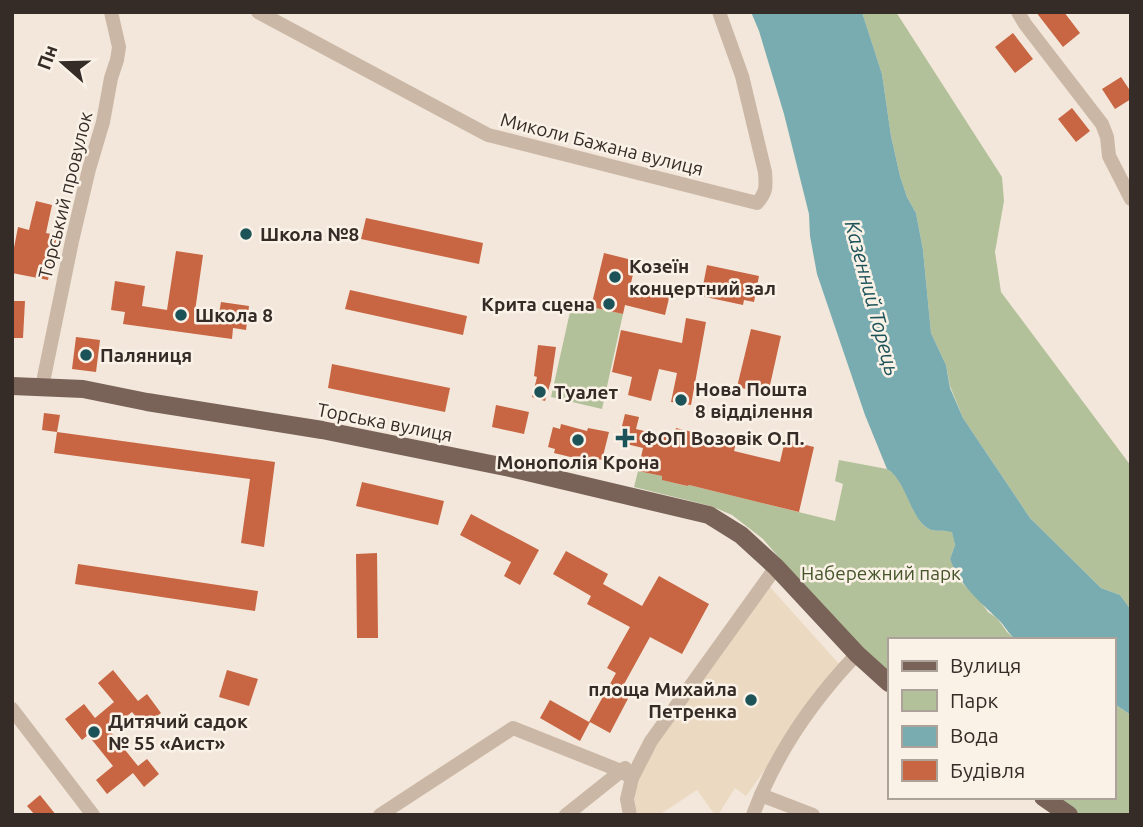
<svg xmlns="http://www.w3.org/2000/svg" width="1143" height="827" font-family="Ubuntu,sans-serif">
<rect width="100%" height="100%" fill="#f2e7da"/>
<g fill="#b3c19a">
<path d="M862,12H896L1002,177L1004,201L995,252L1001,292L1131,466V610L1120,595L1101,588L1030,518L963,418L950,386L946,365L931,333L923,250L916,213L907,197L900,176L891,136L882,74Z"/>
<path d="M572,303L623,314L602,409L551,397Z"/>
<path d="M839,460L887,469C907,480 911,520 929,529C935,532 945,530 952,531L955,545L950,559L962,583L978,598L988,612L997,618L1007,632L1016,640H889V676L813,597L763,539L732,515L711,506L634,487L638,471L662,476L663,480L686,486L689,485L835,521L843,484L835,481Z"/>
<path d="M1113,703L1131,715V815H1080L1055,797H1113Z"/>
</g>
<path fill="#ebd9c1" d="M769,586L840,665L746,796L735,788L718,815H715L697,790L659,815H637L634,794L642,770L662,734Z"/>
<path fill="#79acb0" d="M751,12H862L882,74L891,136L900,176L907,197L916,213L923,250L931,333L946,365L950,388L963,418L1030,518L1101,588L1120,595L1131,610V715L1113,703V640H1016C1008,633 1005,626 998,619C979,601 959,584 950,559L955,545L952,532C945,530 935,532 929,529C910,519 907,481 887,469L865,415L817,274L810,236L809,214L784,114L759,31Z"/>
<g fill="#c86542">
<path d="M1036,12H1064L1080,33L1063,47Z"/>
<path d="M1013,33L1033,59L1015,73L995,47Z"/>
<path d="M1121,77L1131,92V99L1115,109L1102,89Z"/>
<path d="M1072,108L1090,131L1076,142L1058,119Z"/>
<path d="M36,201L52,205L46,233L57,235L48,280L12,273V258L18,227L29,230Z"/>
<path d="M366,218L483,243L479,264L361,239Z"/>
<path d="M176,251L203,255L195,311L219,314L221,302L249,306L246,330L233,328L232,339L123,324L125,312L111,310L115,281L145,286L142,306L167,310Z"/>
<path d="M604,253L636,261L631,283L670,294L665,315L625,305L623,314L591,307Z"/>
<path d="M707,265L759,276L754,302L744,300L743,305L701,296Z"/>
<path d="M350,290L467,316L463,335L345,309Z"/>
<path d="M12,301H25L23,338H12Z"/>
<path d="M686,318L706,322L691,405L671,402L677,373L659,369L651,401L628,395L632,377L612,372L621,330L682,343Z"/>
<path d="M751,329L781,336L768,394L737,387Z"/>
<path d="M76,337L100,340L96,372L72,369Z"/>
<path d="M538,345L556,347L551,381L545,401L532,397L537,377L534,376Z"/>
<path d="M332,364L450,388L445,412L328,388Z"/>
<path d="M496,405L529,412L524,434L492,427Z"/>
<path d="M44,413L60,415L57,432L42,430Z"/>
<path d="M625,414L639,417L636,429L673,438L676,428L736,443L734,451L780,462L785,440L814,447L799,512L689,485L687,486L662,480V476L638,471L643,448L618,442Z"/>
<path d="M561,424L587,431L588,428L609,432L602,460L591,457L587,461L554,453L555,449L548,447L553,427L560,429Z"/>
<path d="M57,432L275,462L264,547L241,543L250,479L54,453Z"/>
<path d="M362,482L444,501L438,525L356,506Z"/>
<path d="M471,514L539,550L520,585L504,576L511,562L460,535Z"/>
<path d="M566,551L608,574L603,584L642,606L659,576L709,604L682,654L650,637L623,686L632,691L610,733L590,722L580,741L540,718L550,700L589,722L616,673L607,668L630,627L587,604L591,596L553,574Z"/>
<path d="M377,553L378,638H357L356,554Z"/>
<path d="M78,564L258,591L255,611L75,584Z"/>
<path d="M113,670L138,701L147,694L161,713L144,726L132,712L109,730L138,766L147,759L159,774L144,787L133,773L107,794L96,780L113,766L88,735L82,740L65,719L84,704L95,718L114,702L98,683Z"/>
<path d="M227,670L258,679L249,706L219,697Z"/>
<path d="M40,795L56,815H35L27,806Z"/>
</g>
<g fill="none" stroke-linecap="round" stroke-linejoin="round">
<g stroke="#cab7a6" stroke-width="14">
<path d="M258,12L488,135L757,203C767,192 766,186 765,172L742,76L719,12"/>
<path d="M1018,12L1025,24L1102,124L1107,137L1109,156L1131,199"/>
<path d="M42,387L72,241L89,169L103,122L111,78L117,60L119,47L111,12"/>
<path d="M12,709L93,815"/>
<path d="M761,795L813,815"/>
<path d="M380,815L513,728L621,771L632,778"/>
<path d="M566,815L625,768"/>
<path d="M630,815L627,799L632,778L651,741L776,567"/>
<path d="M753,815C775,755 813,700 857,654"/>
</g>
<g stroke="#796358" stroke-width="18">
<path d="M12,386L83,389L147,402L322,430L510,468L709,515L741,535L776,567L857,654L889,683"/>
<path d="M1043,797L1069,815"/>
</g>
</g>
<g fill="#1c5359" stroke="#faf1e7" stroke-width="2.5">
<circle cx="246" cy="234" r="7"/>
<circle cx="615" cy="277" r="7"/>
<circle cx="609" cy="304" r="7"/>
<circle cx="181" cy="315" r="7"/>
<circle cx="86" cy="355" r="7"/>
<circle cx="540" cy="392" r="7"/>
<circle cx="681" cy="400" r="7"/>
<path d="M621.5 427.5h7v7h7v7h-7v7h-7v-7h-7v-7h7z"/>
<circle cx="578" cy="440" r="7"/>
<circle cx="751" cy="700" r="7"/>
<circle cx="94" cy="732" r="7"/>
</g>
<g text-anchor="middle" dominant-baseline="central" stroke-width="5" stroke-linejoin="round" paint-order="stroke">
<g font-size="19" fill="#362c27" stroke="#faf1e7">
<text transform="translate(602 144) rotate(14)">Миколи Бажана вулиця</text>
<text transform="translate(65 195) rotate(-76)">Торський провулок</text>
<text transform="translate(385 422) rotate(11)">Торська вулиця</text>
</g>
<g font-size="19" font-weight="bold" fill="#362c27" stroke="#faf1e7" text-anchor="start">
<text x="260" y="234">Школа №8</text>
<text x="629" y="266">Козеїн<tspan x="629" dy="22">концертний зал</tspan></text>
<text x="595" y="304" text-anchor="end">Крита сцена</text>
<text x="195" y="315">Школа 8</text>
<text x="100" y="355">Паляниця</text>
<text x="695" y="389">Нова Пошта<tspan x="695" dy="22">8 відділення</tspan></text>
<text x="554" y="392">Туалет</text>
<text x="641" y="438">ФОП Возовік О.П.</text>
<text x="578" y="462" text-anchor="middle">Монополія Крона</text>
<text x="737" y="689" text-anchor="end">площа Михайла<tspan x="737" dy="22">Петренка</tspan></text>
<text x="108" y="721">Дитячий садок<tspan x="108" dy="22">№ 55 «Аист»</tspan></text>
</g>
<g font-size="19" fill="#45552a" stroke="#faf1e7">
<text x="881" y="573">Набережний парк</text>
</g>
<g font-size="21" font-style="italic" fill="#1c5359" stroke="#faf1e7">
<text transform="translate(873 298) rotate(75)">Казенний Торець</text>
</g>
</g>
<rect width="1143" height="827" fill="none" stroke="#362c27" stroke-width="28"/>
<rect x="888" y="638" width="228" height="161" fill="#faf1e7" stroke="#aca29a" stroke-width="2"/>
<rect x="902" y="661" width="35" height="10" fill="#796358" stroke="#aca29a" stroke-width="2"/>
<text x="950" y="673" font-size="21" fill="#362c27">Вулиця</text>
<rect x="902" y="690" width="35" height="21" fill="#b3c19a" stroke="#aca29a" stroke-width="2"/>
<text x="950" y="708" font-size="21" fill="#362c27">Парк</text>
<rect x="902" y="726" width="35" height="21" fill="#79acb0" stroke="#aca29a" stroke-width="2"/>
<text x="950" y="743" font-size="21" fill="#362c27">Вода</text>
<rect x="902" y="760" width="35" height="21" fill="#c86542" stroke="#aca29a" stroke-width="2"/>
<text x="950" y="778" font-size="21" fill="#362c27">Будівля</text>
<g transform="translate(63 63) rotate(290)" stroke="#faf1e7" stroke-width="5" paint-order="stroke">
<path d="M0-5L12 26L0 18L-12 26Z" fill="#362c27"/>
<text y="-10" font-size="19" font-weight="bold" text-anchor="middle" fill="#362c27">Пн</text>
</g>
</svg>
